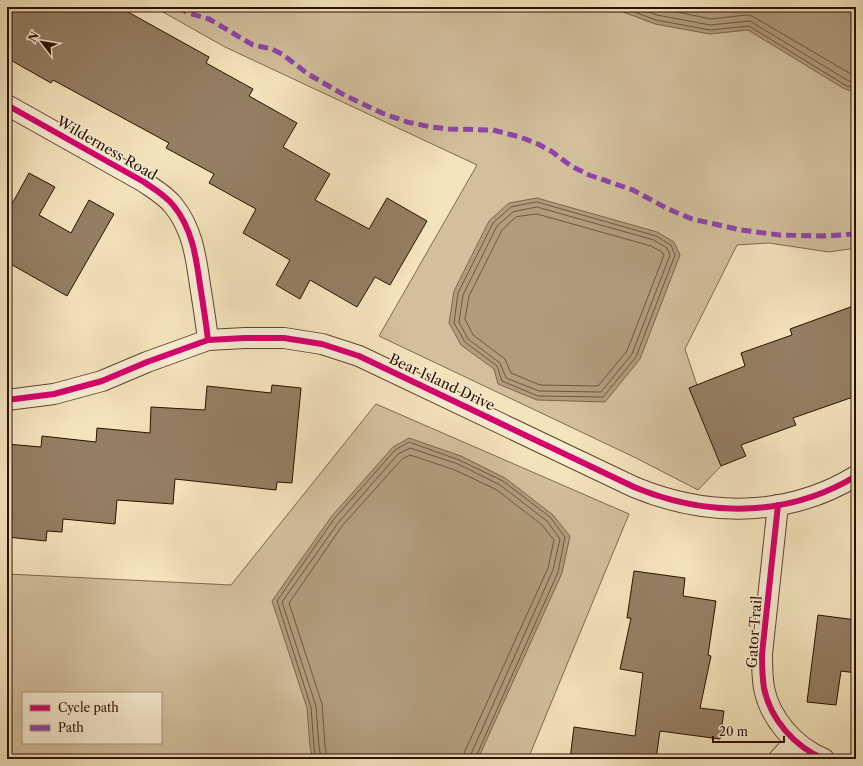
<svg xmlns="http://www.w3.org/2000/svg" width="863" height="766" font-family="'Libre Caslon Text',serif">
<rect width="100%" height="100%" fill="#f4e4bc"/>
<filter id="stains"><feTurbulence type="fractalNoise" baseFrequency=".005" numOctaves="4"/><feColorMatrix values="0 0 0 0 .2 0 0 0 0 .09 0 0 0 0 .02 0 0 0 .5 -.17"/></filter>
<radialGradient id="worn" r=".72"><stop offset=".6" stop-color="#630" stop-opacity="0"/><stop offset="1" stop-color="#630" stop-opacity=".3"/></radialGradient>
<g fill="#d2c09c" stroke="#80684e" fill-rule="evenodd">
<path d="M154,7H856V248L829,252L769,243L737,245L685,349L723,464L698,490L636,458L379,336L477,165L225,47Z"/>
<path d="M376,404L629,514L528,759H7V574L231,585ZM23,693H161V743H23Z"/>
</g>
<g fill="#b09c7c" stroke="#7c644a">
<path d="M610,7H856V93L843,88L748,30L710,34L655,24Z"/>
<path d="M537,198L657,232L674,242L680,255L640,359L605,402L537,400L498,384L494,369L461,345L449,323L454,291L489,221L509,203Z"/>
<path d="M409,438L461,456L505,478L553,515L570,536L562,573L478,759H313L310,747L307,708L272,601L331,517L393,447Z"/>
</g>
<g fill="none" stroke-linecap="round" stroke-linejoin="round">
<g stroke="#6e563e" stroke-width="1">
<path d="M621,7L656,20L710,30L749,26L845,85L856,89"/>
<path d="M636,7L657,15L710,25L750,21L847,80L856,84"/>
<path d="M653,7L711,19L746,15L752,16L856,77"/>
<path d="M537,202L656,236L671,245L675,255L636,357L603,397L538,396L502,381L497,366L465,342L454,323L458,293L493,223L511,207Z"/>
<path d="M537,207L654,240L667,248L670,255L632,354L601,392L539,391L506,378L500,363L468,339L459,322L463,295L497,226L513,212Z"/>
<path d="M537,214L651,246L662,252L664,255L627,351L598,386L540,385L511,373L505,359L473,335L465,319L469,296L502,230L516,217Z"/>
<path d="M316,759L314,747L311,707L277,601L334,519L395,450L409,442L459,460L503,481L550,517L565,537L558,572L475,759"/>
<path d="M321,759L319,746L316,706L282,602L338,523L398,454L410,448L458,464L500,485L547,521L560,539L553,570L471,754L470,759"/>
<path d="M327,759L325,745L322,704L289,603L342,526L402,459L410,455L455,470L497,490L542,525L554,540L548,568L465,751L464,759"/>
</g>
</g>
<g fill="#947e62" stroke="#2d0f00">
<path d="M7,7H119L209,57L206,63L253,89L249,96L297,123L283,147L330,174L315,200L369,229L387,198L427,221L390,285L375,277L357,307L310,280L300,299L276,285L290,260L243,233L256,209L209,183L214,174L166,148L169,143L53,80L51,83L7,58Z"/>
<path d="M29,173L55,187L39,215L71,233L89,200L114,214L67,296L7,262V213Z"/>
<path d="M856,305V396L793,418L796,425L741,445L746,456L721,466L689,388L745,366L741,353L792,335L790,329Z"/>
<path d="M272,385L301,388L292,483L277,482L276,490L175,479L173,504L117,500L115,524L63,519L62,532L47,531L46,541L7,537V444L41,447L42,436L96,442L97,428L150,433L151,407L205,410L207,386L271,393Z"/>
<path d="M634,571L685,578L683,596L716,601L708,655L711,656L700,708L724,711L720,739L660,731L656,759H570L574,727L635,736L643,673L620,669L631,618H627Z"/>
<path d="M818,615L856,620V673L841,671L836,705L807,702Z"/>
</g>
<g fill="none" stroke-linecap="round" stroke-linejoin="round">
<g stroke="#5f442f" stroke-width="22">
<g id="street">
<path d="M7,105L144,182C154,189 165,195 173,205C192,228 196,256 200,285C203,304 206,322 208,340"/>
<path d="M7,400L54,394L102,381L147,362L208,340L245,338H284L322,344L359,356L634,487C706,517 787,518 856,476"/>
<path d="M778,505L762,654C762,665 762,676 764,688C770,719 795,747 824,759"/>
<path d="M779,759L795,741"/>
</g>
</g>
<use href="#street" stroke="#f8edd3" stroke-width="20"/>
<path stroke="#8e44ad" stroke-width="5" stroke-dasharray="10 5" stroke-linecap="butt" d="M178,7L188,13L209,19L253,45L272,49L282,54L308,74L346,96L382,113L407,122L431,127L449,129L493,130L520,137L538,144L551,151L571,166L589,175L633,190L668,209L692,219L741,230L780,235L823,236L856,234"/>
<g stroke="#f8edd3" stroke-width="8">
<g id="cycleway">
<path d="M7,105L144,182C154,189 165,195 173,205C192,228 196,256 200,285C203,304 206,322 208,340"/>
<path d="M7,400L54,394L102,381L147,362L208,340L245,338H284L322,344L359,356L634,487C706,517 787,518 856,476"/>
<path d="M778,505L762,654C762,665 762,676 764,688C770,719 795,747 824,759"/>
</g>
</g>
<use href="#cycleway" stroke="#d6006c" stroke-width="6"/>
</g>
<g text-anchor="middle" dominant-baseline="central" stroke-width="3" stroke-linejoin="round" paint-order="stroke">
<g font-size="14" fill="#2d0f00" stroke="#f8edd3">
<text transform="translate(107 148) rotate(30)">Wilderness Road</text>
<text transform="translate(442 382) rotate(25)">Bear Island Drive</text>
<text transform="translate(754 632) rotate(-86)">Gator Trail</text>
</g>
</g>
<rect width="863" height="766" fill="none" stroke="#f4e4bc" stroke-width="24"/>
<rect x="8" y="8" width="847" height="750" fill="none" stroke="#2d0f00" stroke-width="2"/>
<rect x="12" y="12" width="839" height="742" fill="none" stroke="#2d0f00"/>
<rect x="22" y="692" width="140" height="52" fill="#f8edd3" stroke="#a7947f"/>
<rect x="30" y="705" width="20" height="6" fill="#d6006c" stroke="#a7947f"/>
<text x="58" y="712" font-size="12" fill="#2d0f00">Cycle path</text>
<rect x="30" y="725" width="20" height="6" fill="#8e44ad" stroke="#a7947f"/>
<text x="58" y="732" font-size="12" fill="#2d0f00">Path</text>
<g transform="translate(42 42) rotate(301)" stroke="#f8edd3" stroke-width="3" paint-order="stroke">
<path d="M0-3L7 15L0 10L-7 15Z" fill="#2d0f00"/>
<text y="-6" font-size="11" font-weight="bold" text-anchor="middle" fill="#2d0f00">N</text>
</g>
<path d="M713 736v6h71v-6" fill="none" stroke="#2d0f00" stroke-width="2"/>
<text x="719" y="736" font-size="12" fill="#2d0f00" stroke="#f8edd3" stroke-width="3" paint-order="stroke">20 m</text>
<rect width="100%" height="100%" filter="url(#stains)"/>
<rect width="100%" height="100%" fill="url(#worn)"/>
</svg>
